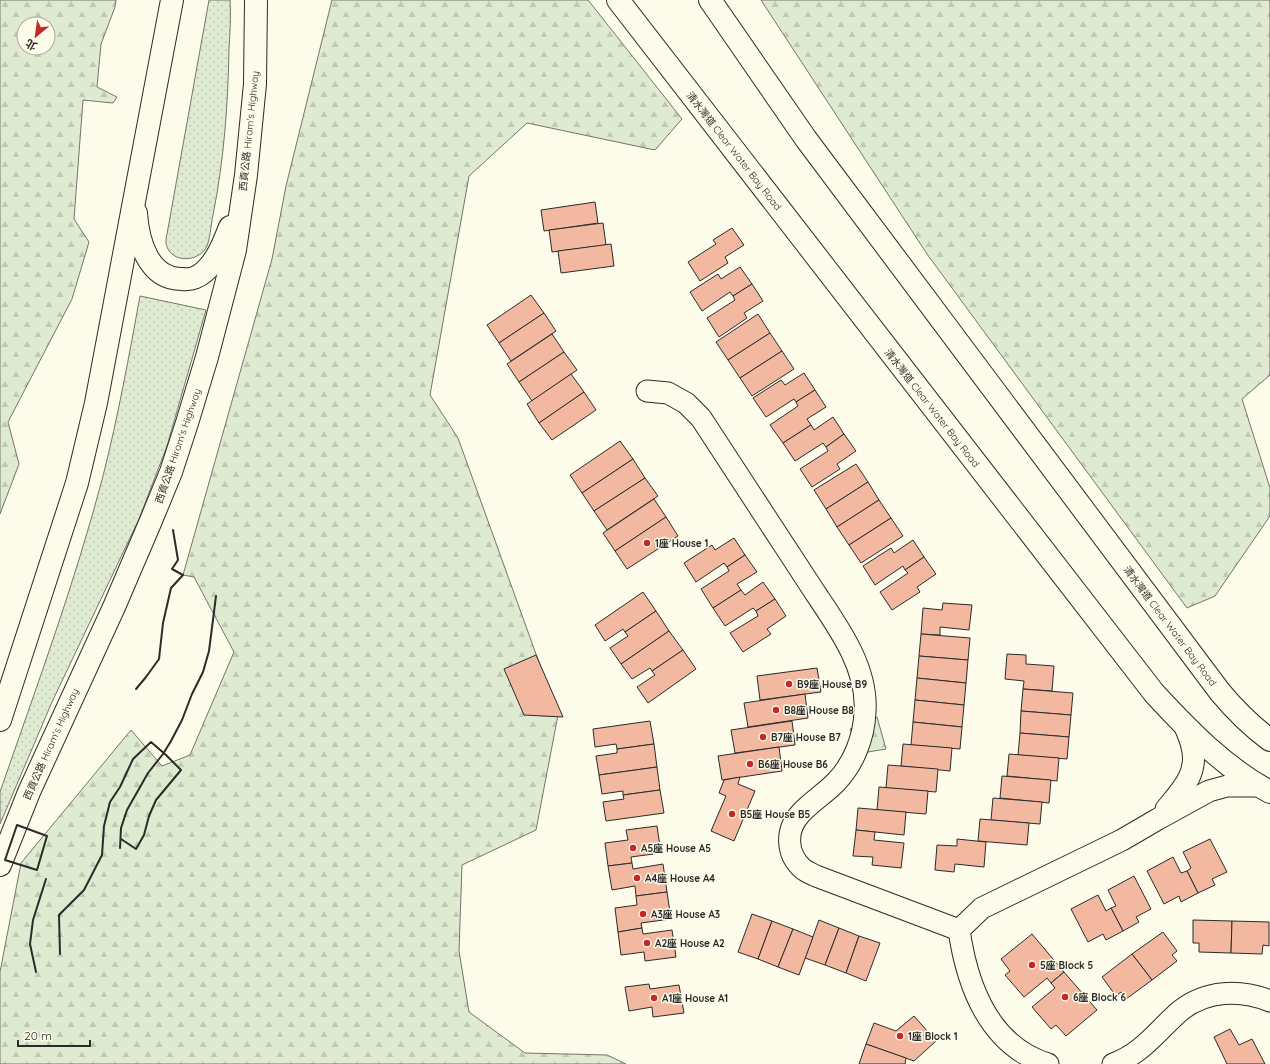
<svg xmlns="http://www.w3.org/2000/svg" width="1270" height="1064" font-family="Quicksand,'Noto Sans TC',sans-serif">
<defs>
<pattern id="grass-dots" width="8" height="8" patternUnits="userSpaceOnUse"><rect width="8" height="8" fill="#deebd1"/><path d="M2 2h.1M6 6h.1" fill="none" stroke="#bfcab4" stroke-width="1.8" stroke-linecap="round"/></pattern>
<pattern id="forest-firs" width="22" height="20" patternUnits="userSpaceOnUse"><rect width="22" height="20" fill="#deebd1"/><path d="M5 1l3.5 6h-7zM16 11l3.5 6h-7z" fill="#bfcab4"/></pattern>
</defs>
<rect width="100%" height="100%" fill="#fdfbea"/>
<g fill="url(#grass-dots)" stroke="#74746e">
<path d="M209,0H230C231,16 230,33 229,49C228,105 224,160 213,215C211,224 210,241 206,248C197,263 169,263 166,243C166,240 166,237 167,234Z"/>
<path d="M140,296L206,310L167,446L139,519L52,702L0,824V792C36,688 75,583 103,476C118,417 129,356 140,296Z"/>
</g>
<g fill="url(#forest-firs)" stroke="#74746e" fill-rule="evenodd">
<path d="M0,0H116L115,7L101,44L97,87L117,97L113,103L83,100L74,219L89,242L72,299L8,422L19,464L0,514ZM24,24H48V48H24Z"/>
<path d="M332,0H588L682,119L655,150L527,123L469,176L430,395L458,438L558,715L536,830L462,865L459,951L469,1012L525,1053L607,1055L626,1064H0V972L21,863L131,730L162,766L190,755L234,652L194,577L183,575L272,259L286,186Z"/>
<path d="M761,0H1270V375L1242,399L1270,488V516L1215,596L1187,608L927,254Z"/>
<path d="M877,717L886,749L862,753L850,729Z"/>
</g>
<g fill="#f2b8a0" stroke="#2b2b2b">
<path d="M595,202L598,223L544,231L541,210Z"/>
<path d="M603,223L606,245L552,252L549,230Z"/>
<path d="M732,228L744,245L725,257L728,263L700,281L688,262L716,244L713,240Z"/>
<path d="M611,244L614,266L561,273L558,251Z"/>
<path d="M740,267L752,284L733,296L730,292L702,311L690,292L718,274L721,279Z"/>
<path d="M752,284L763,301L744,313L747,318L719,337L707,318L735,300L733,296Z"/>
<path d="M531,295L544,313L499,343L487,325Z"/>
<path d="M544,313L556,331L511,361L499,343Z"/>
<path d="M758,314L770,333L728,360L716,342Z"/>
<path d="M770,333L782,351L740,378L728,360Z"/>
<path d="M552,334L564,352L519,382L507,364Z"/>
<path d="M782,351L794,369L752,396L740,378Z"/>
<path d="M564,352L577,370L532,401L519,382Z"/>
<path d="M804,373L815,390L796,402L794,399L766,417L753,398L781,380L785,385Z"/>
<path d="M571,374L584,392L539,423L527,404Z"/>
<path d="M815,390L826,407L807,419L811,425L783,443L770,425L798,406L796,402Z"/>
<path d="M584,392L596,410L552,440L539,423Z"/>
<path d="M833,417L844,434L826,447L823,443L795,461L783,443L811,425L814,430Z"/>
<path d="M844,434L856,451L837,464L840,469L812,487L800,469L828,451L826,447Z"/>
<path d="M620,441L633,459L582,493L570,475Z"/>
<path d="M633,459L645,478L594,511L582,493Z"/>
<path d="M856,464L868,482L826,509L814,490Z"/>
<path d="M645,478L658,496L607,530L594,511Z"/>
<path d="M868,482L879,500L837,527L826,509Z"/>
<path d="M654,499L666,517L615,551L603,533Z"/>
<path d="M879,500L891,518L849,545L837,527Z"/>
<path d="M666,517L678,536L627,569L615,551Z"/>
<path d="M891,518L903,536L861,563L849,545Z"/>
<path d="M734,538L745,555L727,567L724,563L696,582L684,563L712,545L715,550Z"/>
<path d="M913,540L924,557L905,570L903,566L875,585L863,566L891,548L894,553Z"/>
<path d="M745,555L757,572L737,584L741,590L713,608L701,589L729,571L727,567Z"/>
<path d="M924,557L936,574L917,587L920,592L892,610L880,592L908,573L905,570Z"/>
<path d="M763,582L775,599L756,611L753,608L725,626L713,608L741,590L745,595Z"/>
<path d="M643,592L656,611L625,632L623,629L605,641L595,625Z"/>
<path d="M775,599L786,616L767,629L771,634L743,652L730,633L758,616L756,611Z"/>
<path d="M943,603L972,605L969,630L940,627V635L921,634L923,608L942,610Z"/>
<path d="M656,611L669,631L621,664L610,648L628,636L625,632Z"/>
<path d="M669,631L683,650L652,671L650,668L632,679L621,664Z"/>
<path d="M921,634L970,638L968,660L919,656Z"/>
<path d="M683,650L696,669L648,703L637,687L655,675L652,671Z"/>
<path d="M1007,654L1026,655V664L1054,666L1052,691L1023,689L1024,681L1005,679Z"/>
<path d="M536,655L563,717L524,715L504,669Z"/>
<path d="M919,656L968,660L966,683L917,678Z"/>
<path d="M817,668L821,692L760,700L757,676Z"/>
<path d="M917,678L966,683L964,705L915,700Z"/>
<path d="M1023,689L1073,693L1071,715L1021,711Z"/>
<path d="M805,694L808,718L748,727L744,703Z"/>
<path d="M915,700L964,705L962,727L913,722Z"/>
<path d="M1021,711L1071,715L1069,737L1020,733Z"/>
<path d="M650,721L654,744L617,749L616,744L595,747L593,729Z"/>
<path d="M792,721L795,745L735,753L731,730Z"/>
<path d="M913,722L962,727L960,749L911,745Z"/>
<path d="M1020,733L1069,737L1067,759L1018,755Z"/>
<path d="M654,744L657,767L599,775L596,756L617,753V749Z"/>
<path d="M903,744L952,748L950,771L901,766Z"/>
<path d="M779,747L782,771L722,780L718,756Z"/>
<path d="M1009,754L1059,758L1057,781L1007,776Z"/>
<path d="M888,765L938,769L936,792L886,788Z"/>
<path d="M657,767L660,790L623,795V791L602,794L599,775Z"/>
<path d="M1002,776L1051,780L1049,803L1000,798Z"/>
<path d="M740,777L738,784L755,791L734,841L711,831L726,796L719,793L724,780Z"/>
<path d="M879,787L928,791L926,814L877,810Z"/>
<path d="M660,790L664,813L606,821L603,802L624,799L623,795Z"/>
<path d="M993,798L1042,802L1040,824L991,820Z"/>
<path d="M858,808L906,812L904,835L856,830Z"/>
<path d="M980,819L1029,823L1027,845L978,841Z"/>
<path d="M657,826L661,853L631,857L632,863L608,866L605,843L628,840L626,830Z"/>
<path d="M856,830L875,832L874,840L904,843L901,868L872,865L873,857L853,856Z"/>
<path d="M957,839L986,842L984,867L955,864L954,872L935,870L937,845L957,846Z"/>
<path d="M1210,839L1227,872L1212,879L1215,885L1198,893L1187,871L1191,868L1183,852Z"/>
<path d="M1173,857L1181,873L1187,871L1198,893L1181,902L1179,896L1164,904L1147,871Z"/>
<path d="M632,863L633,869L663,864L667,892L636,896L635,886L612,890L608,866Z"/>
<path d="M1134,876L1151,909L1136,917L1139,922L1123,931L1111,908L1116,906L1108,890Z"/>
<path d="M667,892L671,919L641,923L642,928L618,932L615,908L637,905L636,896Z"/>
<path d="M1098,895L1106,911L1111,908L1123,931L1106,940L1103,934L1088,942L1071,909Z"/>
<path d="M752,914L772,921L758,959L738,952Z"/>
<path d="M819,920L839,928L825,965L805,958Z"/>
<path d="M1193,920L1232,921L1231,953L1199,952V943H1193Z"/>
<path d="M772,921L793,929L778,967L758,959Z"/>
<path d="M1232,921L1269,922V946L1263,945L1262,954L1231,953Z"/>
<path d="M642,928L643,934L672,930L676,957L645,961L644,952L621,955L618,932Z"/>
<path d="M839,928L859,936L846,973L825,965Z"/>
<path d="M793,929L813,937L799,975L778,967Z"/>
<path d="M1163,932L1177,951L1172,955L1177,961L1152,980L1132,954Z"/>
<path d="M1032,934L1064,972L1051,983L1047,978L1024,997L1005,975L1010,971L1001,959Z"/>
<path d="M859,936L880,943L866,981L846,973Z"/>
<path d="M1132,954L1152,980L1126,999L1121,992L1116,996L1102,977Z"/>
<path d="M1064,972L1097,1010L1066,1036L1056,1025L1051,1029L1032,1007L1055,988L1051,983Z"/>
<path d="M649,984L650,989L679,985L684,1013L653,1017L652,1007L629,1011L625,987Z"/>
<path d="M914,1016L936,1041L914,1061L866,1044L874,1023L896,1031Z"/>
<path d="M1230,1029L1239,1045L1252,1039L1265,1064H1227L1214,1037Z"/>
<path d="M866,1044L906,1058L905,1064H859Z"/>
</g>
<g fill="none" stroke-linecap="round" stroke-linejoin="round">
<g stroke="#2b2b2b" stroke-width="23">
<g id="street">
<path d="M647,391L668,393L686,403L701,418C728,459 755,500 782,542C794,560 806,579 818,597C841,631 868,670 865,712C864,737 854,763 837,781C826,793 812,801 801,813C785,830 786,854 803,869C807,872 812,874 816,876L959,930"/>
<path d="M1166,809C1181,791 1199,773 1192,747C1191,740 1187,733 1185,726"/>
<path d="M959,930L982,908L1122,840L1158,819L1209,791L1227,786H1260"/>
<path d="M959,930C967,985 989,1046 1048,1064"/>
<path d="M1113,1064C1143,1053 1157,1031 1180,1011C1206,990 1240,989 1270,1001"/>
</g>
</g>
<g stroke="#2b2b2b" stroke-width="24">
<g id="secondary">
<path d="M136,213C138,241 148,279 182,279C191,280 197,278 204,272C217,261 224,242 230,227"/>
<path d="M0,720L77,483L96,403L172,0"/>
<path d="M0,865L29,792L114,607L150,523L171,472L187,423L207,357L235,250L246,175L255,84L256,0"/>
</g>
</g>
<g stroke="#2b2b2b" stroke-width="24">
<g id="primary">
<path d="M618,0L1154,693C1189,731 1225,768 1270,792"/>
<path d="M710,0L806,139L1220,692C1235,710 1251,726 1270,740"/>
</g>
</g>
<use href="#street" stroke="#fdfbea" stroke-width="21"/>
<use href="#secondary" stroke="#fdfbea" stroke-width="22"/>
<use href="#primary" stroke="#fdfbea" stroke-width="22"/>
<g stroke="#2b2b2b" stroke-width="2">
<path d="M136,689L146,677L159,659L163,623L171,588L183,575L172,569L178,560L173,530"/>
<path d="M17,825L47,836L37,870L5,860Z"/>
<path d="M120,848L121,828L127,810L148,773L163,754L171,741L182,720L192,694L203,672L209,651L216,596"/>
<path d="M60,954L59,915L84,890L102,855L104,826L110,802L120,787L133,759L151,742L166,755L181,770L156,800L149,816L144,835L136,849L121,839"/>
<path d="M36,972L30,944L33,920L46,879"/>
</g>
</g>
<g fill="#c62828" stroke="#fdfbea" stroke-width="1.5">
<circle cx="647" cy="543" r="4"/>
<circle cx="789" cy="684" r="4"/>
<circle cx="776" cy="710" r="4"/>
<circle cx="763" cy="737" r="4"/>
<circle cx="750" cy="764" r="4"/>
<circle cx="732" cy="814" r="4"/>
<circle cx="633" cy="848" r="4"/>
<circle cx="637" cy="878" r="4"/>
<circle cx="643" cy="914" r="4"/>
<circle cx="647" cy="943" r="4"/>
<circle cx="1032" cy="965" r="4"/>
<circle cx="1065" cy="997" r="4"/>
<circle cx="654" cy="998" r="4"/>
<circle cx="900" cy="1036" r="4"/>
</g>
<g text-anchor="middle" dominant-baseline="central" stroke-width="3" stroke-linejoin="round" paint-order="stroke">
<g font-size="10" fill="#2b2b2b" stroke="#fdfbea">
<text transform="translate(249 131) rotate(-84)">西貢公路 Hiram's Highway</text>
<text transform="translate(734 151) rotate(52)">清水灣道 Clear Water Bay Road</text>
<text transform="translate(932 408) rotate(52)">清水灣道 Clear Water Bay Road</text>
<text transform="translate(178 446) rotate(-71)">西貢公路 Hiram's Highway</text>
<text transform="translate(1170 626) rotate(53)">清水灣道 Clear Water Bay Road</text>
<text transform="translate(51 744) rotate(-66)">西貢公路 Hiram's Highway</text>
</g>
<g font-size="10" font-weight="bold" fill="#2b2b2b" stroke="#fdfbea" text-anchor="start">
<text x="655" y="543">1座 House 1</text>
<text x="797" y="684">B9座 House B9</text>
<text x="784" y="710">B8座 House B8</text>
<text x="771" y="737">B7座 House B7</text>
<text x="758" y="764">B6座 House B6</text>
<text x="740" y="814">B5座 House B5</text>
<text x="641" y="848">A5座 House A5</text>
<text x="645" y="878">A4座 House A4</text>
<text x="651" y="914">A3座 House A3</text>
<text x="655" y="943">A2座 House A2</text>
<text x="1040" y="965">5座 Block 5</text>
<text x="1073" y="997">6座 Block 6</text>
<text x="662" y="998">A1座 House A1</text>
<text x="908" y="1036">1座 Block 1</text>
</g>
</g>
<g transform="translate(36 36) rotate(209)"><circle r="19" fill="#fdfbea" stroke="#a9a89e"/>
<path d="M0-3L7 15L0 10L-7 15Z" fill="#c62828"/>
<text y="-6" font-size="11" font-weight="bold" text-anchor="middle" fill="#2b2b2b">北</text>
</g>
<path d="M18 1040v6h72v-6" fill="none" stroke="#2b2b2b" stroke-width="2"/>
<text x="24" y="1040" font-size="12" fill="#2b2b2b" stroke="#fdfbea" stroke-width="3" paint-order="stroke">20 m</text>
</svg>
